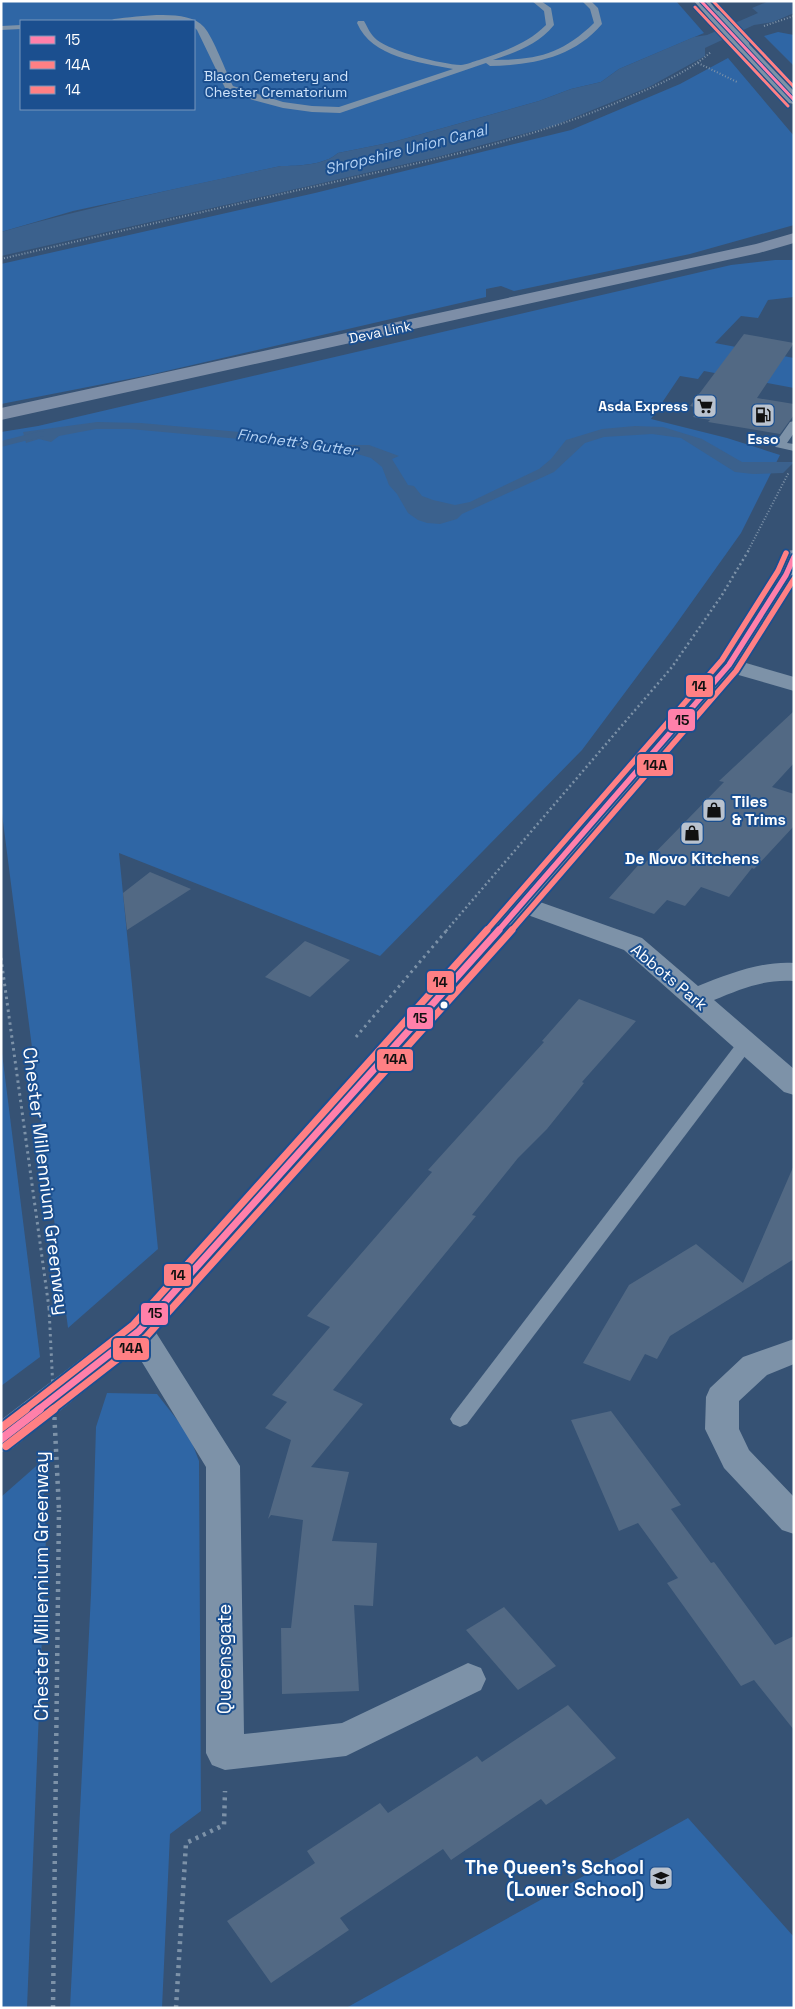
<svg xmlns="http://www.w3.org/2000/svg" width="795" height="2009" font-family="'Space Grotesk',sans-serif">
<rect width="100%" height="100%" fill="#365274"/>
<g fill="#2f66a5" fill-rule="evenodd">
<path d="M1,1H676L704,33L619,69L601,82L571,89L539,101L393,142L338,153C325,165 298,166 281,166L73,211L1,232ZM21,21H194V109H21Z"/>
<path d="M778,32L794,35V66L764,36Z"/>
<path d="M728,58L794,136V225L690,254L514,291L501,286L486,289V297L149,375L1,404V264L315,193L571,130L680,84Z"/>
<path d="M775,260H794V297L768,300L758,318L741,316L715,343L794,358V388L704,371L698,379L680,376L651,419L727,438L780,455L741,533L674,627L582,750L380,956L119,853L158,1249L68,1328L1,806V432L38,426L731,265Z"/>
<path d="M1,1045L40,1357L1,1386Z"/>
<path d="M107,1393L157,1394L189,1435L199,1461L201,1811L170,1834L162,2008H70L91,1594L96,1427Z"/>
<path d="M42,1461L46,1537L27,2008H1V1497Z"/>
<path d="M688,1818L794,1937V2008H346Z"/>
</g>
<g fill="#3b618d">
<path d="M769,1H794V13L773,22L754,25L705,48V56L649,87L553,126L441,156L1,256V232C94,206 187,186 281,166C299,166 325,165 338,153L393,142L539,101L571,89L601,82L619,69L694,37L707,35L758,13L752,8Z"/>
<path d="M97,422L141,423L284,436L336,445H369L399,456L392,459L408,485L414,486L422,496L433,500L455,505L470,502L539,469L551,459L566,440L602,429L635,426L663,427L702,439L742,462H794L783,473L753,474L735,472L681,438L652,434L604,437L585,443L554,472L462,514L457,519L440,524L427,523L418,520L408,513L397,494L389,485L382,467L371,458L354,453L331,452L274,442L130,429H96L59,436L51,442L39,439L26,443L23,432Z"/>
</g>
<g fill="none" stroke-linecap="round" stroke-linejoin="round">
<path fill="#3b618d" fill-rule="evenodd" d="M41,431L44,432V436L1,447V441Z"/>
</g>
<g fill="#526984">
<path d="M744,334L794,343L757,398L794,404V415L780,434L708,422L710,420L693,417L699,408L690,406Z"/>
<path d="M794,711V763L772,787L794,794V826L754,869L752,868L729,897L701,887L685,906L667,900L654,914L609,898L641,862L644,864L724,782L719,781Z"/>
<path d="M150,872L191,889L127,930L123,893Z"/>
<path d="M305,941L350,960L310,997L265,977Z"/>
<path d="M579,999L636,1021L582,1082L584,1083L547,1129L518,1158L472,1215L476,1216L333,1390L363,1404L311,1467L349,1472L332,1541L377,1543L373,1606L354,1605L359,1691L282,1694L281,1628H291L303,1520L271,1515L268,1519L291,1440L265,1428L287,1402L272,1395L330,1327L307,1316L432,1172L428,1170L544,1042L542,1041Z"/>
<path d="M794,1165V1259L670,1336L657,1359L645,1354L630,1381L583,1363L629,1285L696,1244L743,1283Z"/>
<path d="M611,1411L681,1505L671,1509L711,1563L714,1562L775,1645L794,1636V1730L754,1680L741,1686L667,1583L678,1578L638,1523L619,1531L571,1420Z"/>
<path d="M504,1607L556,1666L518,1690L466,1630Z"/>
<path d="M568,1705L616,1758L546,1805L541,1799L451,1860L443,1849L340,1918L349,1930L271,1983L227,1921L315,1863L307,1851L380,1803L388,1813L477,1756L482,1762Z"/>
</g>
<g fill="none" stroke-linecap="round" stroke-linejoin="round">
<g stroke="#7d92a8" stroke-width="2" stroke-dasharray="1 2" stroke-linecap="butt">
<path d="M764,26L794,16"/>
<path d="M698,63L737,82"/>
<path d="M1,259C108,234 214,209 321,185C426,161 534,140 632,96C660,84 688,72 711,52"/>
<path d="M749,549L789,472"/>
</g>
<path stroke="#7d92a8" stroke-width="2.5" stroke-dasharray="2 3" stroke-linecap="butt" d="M446,931L672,667L722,595L750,548"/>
<g stroke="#7d92a8" stroke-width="3" stroke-dasharray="2.5 4" stroke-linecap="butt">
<path d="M1,958L49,1308"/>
<path d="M356,1037L447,930"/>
</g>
<g stroke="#7d92a8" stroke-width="4.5" stroke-dasharray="3 5" stroke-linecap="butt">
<path d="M53,2008L59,1510"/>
<path d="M176,2008L186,1843L224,1825L225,1791"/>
</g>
<g fill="#7d92a8" fill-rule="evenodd">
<path d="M532,1H541L551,8L554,25C538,45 516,52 493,60C537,60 562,54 594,23L590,9L582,1H591L598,8L602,24C573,58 532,65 490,66L486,63L340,113L312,112L283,108L253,100L226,90L197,30L194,27V21H110L114,19C138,17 187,8 204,27C213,37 226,72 233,86L283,102L312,106L339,107L453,69C419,62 372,58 357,23L358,21H364C368,28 370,34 377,40C393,52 440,64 461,65C466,65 474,61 479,60C504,51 527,44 546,25L544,11Z"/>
<path d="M21,25V29L1,30V26Z"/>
<path d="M794,421V433L787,443L794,444V451L776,447L774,445L790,422Z"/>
<path d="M746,1038L752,1039L754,1043L752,1047L467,1424L460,1427L453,1424L450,1419L453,1414L740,1039Z"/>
</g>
<g fill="#7d92a8" fill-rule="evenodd">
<path d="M729,658L794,677V691L721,670L718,665L721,660Z"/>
<path d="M523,896L642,938L698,986C729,974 760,961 794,963V981C764,979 741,989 714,1000L794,1069V1095L784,1092L624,950L514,910L510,904L514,898Z"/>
<path d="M139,1319L150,1323L240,1466L244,1734L342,1723L468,1663L481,1668L486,1679L481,1690L346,1756L225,1770L212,1765L206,1753V1467L123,1331L128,1323Z"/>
<path d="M794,1339V1364L767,1375L739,1401V1429L749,1450L794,1497V1534L782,1530L724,1468L705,1429L706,1397L710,1388L743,1357Z"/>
</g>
<g fill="#7d92a8" fill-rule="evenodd">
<path d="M694,1H709L723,18L716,22L711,21Z"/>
<path d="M742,41L747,42L794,91V104L789,103L737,48L735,45L737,42Z"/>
</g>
<g fill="#7d8ea7" fill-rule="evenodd">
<path d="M794,233V243L759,253L1,420V408L756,244Z"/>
<path d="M794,550V580L737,670L532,910L150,1339L13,1448L1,1452V1420L128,1323L514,898L720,661L775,575L786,551Z"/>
</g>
<path stroke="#7d92a8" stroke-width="3" stroke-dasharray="2.5 4" stroke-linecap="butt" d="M49,1308L54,1410"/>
<path stroke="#7d92a8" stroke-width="4.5" stroke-dasharray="3 5" stroke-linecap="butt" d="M54,1409L59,1510"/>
<path stroke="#7d92a8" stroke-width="15" d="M716,18L742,45"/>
<g stroke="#1b4f8f" stroke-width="5">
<path id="bus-1-far3" d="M701,1L794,100"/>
</g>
<g stroke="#1b4f8f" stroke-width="9">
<path id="bus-1-far2" d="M498,931L729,665L786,575L794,557"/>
</g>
<g stroke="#1b4f8f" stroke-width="11">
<path id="bus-1-far1" d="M38,1410L139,1331L499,930"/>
</g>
<g stroke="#1b4f8f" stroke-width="12">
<path id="bus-1" d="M1,1439L40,1409"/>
</g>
<g stroke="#1b4f8f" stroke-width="5">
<path id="bus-2-far3" d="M695,7L788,106"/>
</g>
<g stroke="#1b4f8f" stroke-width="9">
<path id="bus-2-far2" d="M511,931L736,671L794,579"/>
</g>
<g stroke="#1b4f8f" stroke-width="11">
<path id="bus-2-far1" d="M52,1410L146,1337L512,930"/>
</g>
<g stroke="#1b4f8f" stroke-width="12">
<path id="bus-2" d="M6,1446L54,1409"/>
</g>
<g stroke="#1b4f8f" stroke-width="5">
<path id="bus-3-far3" d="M713,1L794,87"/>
</g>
<g stroke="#1b4f8f" stroke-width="9">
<path id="bus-3-far2" d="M486,931L722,660L778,571L786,553"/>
</g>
<g stroke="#1b4f8f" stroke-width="11">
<path id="bus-3-far1" d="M24,1410L133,1325L487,930"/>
</g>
<g stroke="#1b4f8f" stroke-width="12">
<path id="bus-3" d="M1,1428L26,1409"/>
</g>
<use href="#bus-1-far3" stroke="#ff80aa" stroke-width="3"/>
<use href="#bus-1-far2" stroke="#ff80aa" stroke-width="5.5"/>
<use href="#bus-1-far1" stroke="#ff80aa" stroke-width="7"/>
<use href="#bus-1" stroke="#ff80aa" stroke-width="8"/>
<use href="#bus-2-far3" stroke="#ff8084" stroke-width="3"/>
<use href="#bus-2-far2" stroke="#ff8084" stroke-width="5.5"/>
<use href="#bus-2-far1" stroke="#ff8084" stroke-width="7"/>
<use href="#bus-2" stroke="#ff8084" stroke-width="8"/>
<use href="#bus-3-far3" stroke="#ff8084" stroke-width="3"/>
<use href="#bus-3-far2" stroke="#ff8084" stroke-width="5.5"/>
<use href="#bus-3-far1" stroke="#ff8084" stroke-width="7"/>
<use href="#bus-3" stroke="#ff8084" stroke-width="8"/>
</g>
<defs>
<g id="supermarket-square" transform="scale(1.25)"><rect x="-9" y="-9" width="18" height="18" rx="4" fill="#b9c2ce" stroke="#1b4f8f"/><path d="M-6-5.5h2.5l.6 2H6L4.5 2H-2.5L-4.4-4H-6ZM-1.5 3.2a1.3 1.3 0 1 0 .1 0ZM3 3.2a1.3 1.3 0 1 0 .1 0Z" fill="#111"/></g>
<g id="fuel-square" transform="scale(1.25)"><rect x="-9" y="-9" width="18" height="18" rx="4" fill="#b9c2ce" stroke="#1b4f8f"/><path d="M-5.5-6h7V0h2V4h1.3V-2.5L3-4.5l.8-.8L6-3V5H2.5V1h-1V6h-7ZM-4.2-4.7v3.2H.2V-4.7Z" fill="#111"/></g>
<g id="shop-square" transform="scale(1.25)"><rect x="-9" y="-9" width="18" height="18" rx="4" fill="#b9c2ce" stroke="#1b4f8f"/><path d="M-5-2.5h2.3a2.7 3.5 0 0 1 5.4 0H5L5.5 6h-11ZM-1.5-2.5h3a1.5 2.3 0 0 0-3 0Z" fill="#111"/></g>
<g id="school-square" transform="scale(1.25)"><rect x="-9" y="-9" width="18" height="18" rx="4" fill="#b9c2ce" stroke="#1b4f8f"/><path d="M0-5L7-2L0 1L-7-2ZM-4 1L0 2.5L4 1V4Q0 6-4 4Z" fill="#111"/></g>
</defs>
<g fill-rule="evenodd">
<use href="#supermarket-square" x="705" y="406"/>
<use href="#fuel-square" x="763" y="415"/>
<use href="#shop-square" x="714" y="810"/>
<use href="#shop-square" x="692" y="833"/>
<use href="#school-square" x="661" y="1878"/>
</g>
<circle fill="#fff" stroke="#1b4f8f" stroke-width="2" cx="444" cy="1005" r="4.5"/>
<g text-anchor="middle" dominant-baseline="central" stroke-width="4" stroke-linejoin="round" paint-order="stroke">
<g font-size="14" fill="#cfe3fa" stroke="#1b4f8f">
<text x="276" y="76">Blacon Cemetery and<tspan x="276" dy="16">Chester Crematorium</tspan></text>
</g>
<g font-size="14" fill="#fff" stroke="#1b4f8f">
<text transform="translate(380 332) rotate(-12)">Deva Link</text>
</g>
<g font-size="14" font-weight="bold" fill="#fff" stroke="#1b4f8f" text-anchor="end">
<text x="688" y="406">Asda Express</text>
<text x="763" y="439" text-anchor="middle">Esso</text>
</g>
<g font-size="15" font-style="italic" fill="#b5d3f5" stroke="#1b4f8f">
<text transform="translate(406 149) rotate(-14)">Shropshire Union Canal</text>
<text transform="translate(297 442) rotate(8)">Finchett's Gutter</text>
</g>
<g font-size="16" font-weight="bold" fill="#fff" stroke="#1b4f8f" text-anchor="start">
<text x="732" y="801">Tiles<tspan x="732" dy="18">&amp; Trims</tspan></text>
<text x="692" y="858" text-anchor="middle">De Novo Kitchens</text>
</g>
<g font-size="16" fill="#fff" stroke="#1b4f8f">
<text transform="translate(669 977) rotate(40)">Abbots Park</text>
</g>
<g font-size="19" fill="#fff" stroke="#1b4f8f">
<text transform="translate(46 1181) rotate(83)">Chester Millennium Greenway</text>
<text transform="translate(41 1586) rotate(-90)">Chester Millennium Greenway</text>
<text transform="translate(224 1659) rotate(-90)">Queensgate</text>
</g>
<g font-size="19" font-weight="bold" fill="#fff" stroke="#1b4f8f" text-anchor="end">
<text x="644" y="1867">The Queen's School<tspan x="644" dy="22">(Lower School)</tspan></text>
</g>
</g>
<g stroke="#1b4f8f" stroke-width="2">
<rect x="685" y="674" width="29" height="24" rx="5" fill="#ff8084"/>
<rect x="667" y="708" width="29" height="24" rx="5" fill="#ff80aa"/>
<rect x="636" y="753" width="38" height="24" rx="5" fill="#ff8084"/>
<rect x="426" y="970" width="29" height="24" rx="5" fill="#ff8084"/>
<rect x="406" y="1006" width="28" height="24" rx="5" fill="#ff80aa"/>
<rect x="376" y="1048" width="38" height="24" rx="5" fill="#ff8084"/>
<rect x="163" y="1263" width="29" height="24" rx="5" fill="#ff8084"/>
<rect x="140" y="1302" width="29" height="24" rx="5" fill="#ff80aa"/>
<rect x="112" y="1337" width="38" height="24" rx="5" fill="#ff8084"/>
</g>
<g font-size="14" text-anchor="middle" font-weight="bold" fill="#111">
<text x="699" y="691">14</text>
<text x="682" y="725">15</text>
<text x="655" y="770">14A</text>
<text x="440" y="987">14</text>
<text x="420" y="1023">15</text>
<text x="395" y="1064">14A</text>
<text x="178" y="1280">14</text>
<text x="155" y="1318">15</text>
<text x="131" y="1353">14A</text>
</g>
<rect width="795" height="2009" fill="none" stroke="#ffffff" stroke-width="5"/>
<rect x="20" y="20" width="175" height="90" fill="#1b4f8f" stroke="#7695bc"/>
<rect x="30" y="36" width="25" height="8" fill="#ff80aa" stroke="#7695bc"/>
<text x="65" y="45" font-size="15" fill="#ffffff">15</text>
<rect x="30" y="61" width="25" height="8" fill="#ff8084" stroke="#7695bc"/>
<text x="65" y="70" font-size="15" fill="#ffffff">14A</text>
<rect x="30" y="86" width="25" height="8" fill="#ff8084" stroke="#7695bc"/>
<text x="65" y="95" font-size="15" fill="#ffffff">14</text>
</svg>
